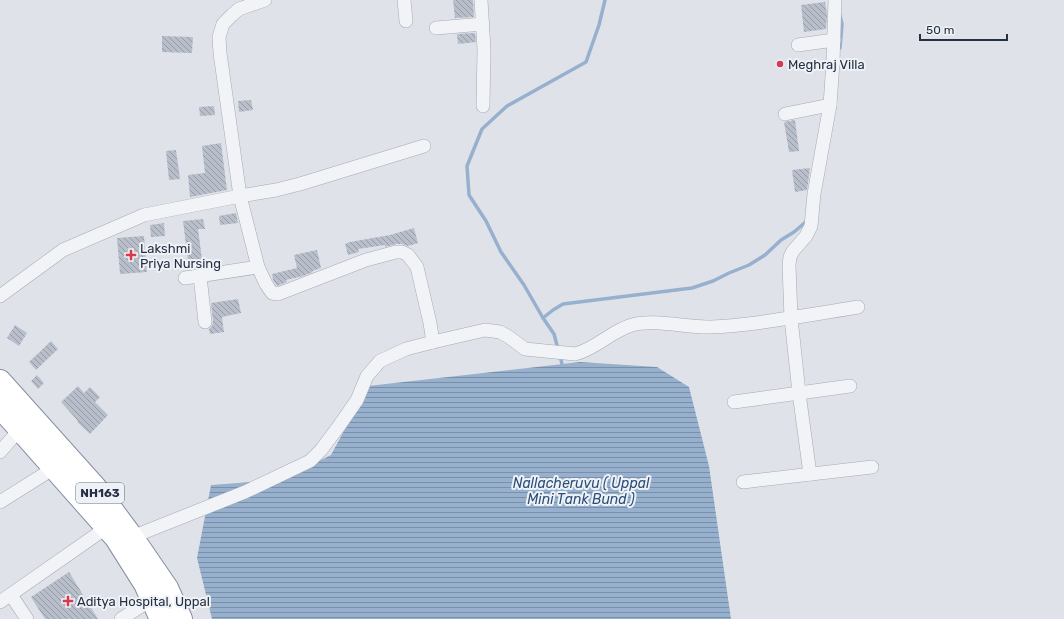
<svg xmlns="http://www.w3.org/2000/svg" width="1064" height="619" font-family="Rubik,sans-serif">
<defs>
<pattern id="water-rules" width="6" height="5" patternUnits="userSpaceOnUse"><rect width="6" height="5" fill="#96b0cd"/><path d="M0 2.5h6" fill="none" stroke="#7a90a8"/></pattern>
<pattern id="building-back-hatch" width="6" height="6" patternUnits="userSpaceOnUse"><rect width="6" height="6" fill="#b8beca"/><path d="M-1 5l2 2M0 0l6 6M5-1l2 2" fill="none" stroke="#959ba6"/></pattern>
</defs>
<rect width="100%" height="100%" fill="#dfe3e9"/>
<path fill="url(#water-rules)" d="M580,362L657,367L689,387L709,466L731,619H212L197,558L211,485L281,480L331,455L368,386Z"/>
<g fill="none" stroke-linecap="round" stroke-linejoin="round">
<g stroke="#96b0cd" stroke-width="3.5">
<path d="M840,48L842,24L840,16"/>
<path d="M543,318L524,285L501,252L486,221L469,195L467,166L482,129L507,106L586,62L599,25L605,0"/>
<path d="M558,349L554,334L543,318L553,310L563,304L692,288L713,281L729,273L749,265L765,255L781,240L794,232L808,220"/>
<path d="M560,355L562,364"/>
</g>
</g>
<g fill="url(#building-back-hatch)">
<path d="M453,0H473L474,17L455,18Z"/>
<path d="M825,2L827,14L826,29L804,32L801,5Z"/>
<path d="M475,33L476,42L458,44L457,34Z"/>
<path d="M162,36L193,37L192,53L162,52Z"/>
<path d="M251,100L253,110L239,112L238,101Z"/>
<path d="M214,106L215,115L200,116L199,107Z"/>
<path d="M795,120L799,151L789,152L784,122Z"/>
<path d="M221,143L227,190L190,197L188,175L205,173L202,146Z"/>
<path d="M176,150L180,179L169,180L166,151Z"/>
<path d="M810,168L807,190L795,192L792,170Z"/>
<path d="M236,213L238,223L220,225L219,216Z"/>
<path d="M203,219L205,229H198L203,267L189,269L183,221Z"/>
<path d="M164,223L165,236L151,237L150,225Z"/>
<path d="M414,228L418,243L408,246L402,244H396L385,247V245L358,249L359,252L348,255L345,244L350,242L390,235Z"/>
<path d="M144,236L147,272L120,274L117,238Z"/>
<path d="M317,250L321,268L312,271L313,272L303,276L286,280L287,282L277,286L273,280L272,274L297,268L294,255Z"/>
<path d="M238,299L241,313L222,317L224,332L210,334L209,329L212,326L213,321L211,303Z"/>
<path d="M15,325L27,333L19,346L7,338Z"/>
<path d="M51,341L58,349L36,370L29,362Z"/>
<path d="M37,375L44,383L38,389L31,381Z"/>
<path d="M78,386L84,393L90,387L100,397L95,402L108,415L90,434L77,422L78,421L61,402Z"/>
<path d="M69,572L98,619H45L31,597Z"/>
</g>
<g fill="none" stroke-linecap="round" stroke-linejoin="round">
<g stroke="#a4aab4" stroke-width="14">
<g id="minor">
<path d="M265,0L239,9L232,15L223,24L219,37L220,53L240,196L258,267L266,284L272,293L278,294L366,260L396,252H402L408,255L417,267L430,323L433,342L485,330L500,332L509,337L525,349L575,354C596,349 611,331 632,325C652,319 685,327 707,327C724,327 740,325 756,323C790,318 824,313 858,307"/>
<path d="M404,0L406,21"/>
<path d="M481,0L484,49L483,106"/>
<path d="M436,28L483,24"/>
<path d="M798,45L834,40"/>
<path d="M785,114L830,105"/>
<path d="M200,276L205,322"/>
<path d="M185,278L258,267"/>
<path d="M0,296L63,250L144,215L240,196L276,190L300,184L424,146"/>
<path d="M734,402L850,386"/>
<path d="M0,452L20,429"/>
<path d="M810,474L799,393L791,318L789,265L790,257L793,251L806,236L811,226L814,194L830,105L833,62L835,0"/>
<path d="M743,482L872,467"/>
<path d="M0,502L54,468"/>
<path d="M127,539L245,492L310,461L321,450L339,426L357,400L367,376L380,361L406,349L433,342"/>
<path d="M11,595L27,619"/>
<path d="M0,602L106,528"/>
<path d="M121,619L152,599"/>
</g>
</g>
<g stroke="#858fa1" stroke-width="24">
<g id="trunk">
<path d="M0,381L95,487L132,537L167,588L181,619"/>
<path d="M0,407L116,538L145,584L161,619"/>
</g>
</g>
<use href="#minor" stroke="#f2f3f7" stroke-width="13"/>
<use href="#trunk" stroke="#fff" stroke-width="22"/>
</g>
<g fill="#da384e" stroke="#eef2f7" stroke-width="1.5">
<circle cx="780" cy="64" r="4"/>
<path d="M129 249h4v4h4v4h-4v4h-4v-4h-4v-4h4z"/>
<path d="M66 595h4v4h4v4h-4v4h-4v-4h-4v-4h4z"/>
</g>
<g text-anchor="middle" dominant-baseline="central" stroke-width="4" stroke-linejoin="round" paint-order="stroke">
<rect fill="#eef2f7" stroke="#626a78" stroke-width="1" x="76" y="483" width="48" height="20" rx="3"/>
<g font-size="12" font-weight="bold" fill="#263042">
<text x="100" y="493">NH163</text>
</g>
<g font-size="13" fill="#263042" stroke="#eef2f7" text-anchor="start">
<text x="788" y="64">Meghraj Villa</text>
<text x="140" y="248">Lakshmi<tspan x="140" dy="15">Priya Nursing</tspan></text>
<text x="77" y="601">Aditya Hospital, Uppal</text>
</g>
<g font-size="14" font-style="italic" fill="#2d4e79" stroke="#eef2f7">
<text x="581" y="483">Nallacheruvu ( Uppal<tspan x="581" dy="16">Mini Tank Bund )</tspan></text>
</g>
</g>
<path d="M920 34v6h87v-6" fill="none" stroke="#263042" stroke-width="2"/>
<text x="926" y="34" font-size="12" fill="#263042" stroke="#eef2f7" stroke-width="3" paint-order="stroke">50 m</text>
</svg>
